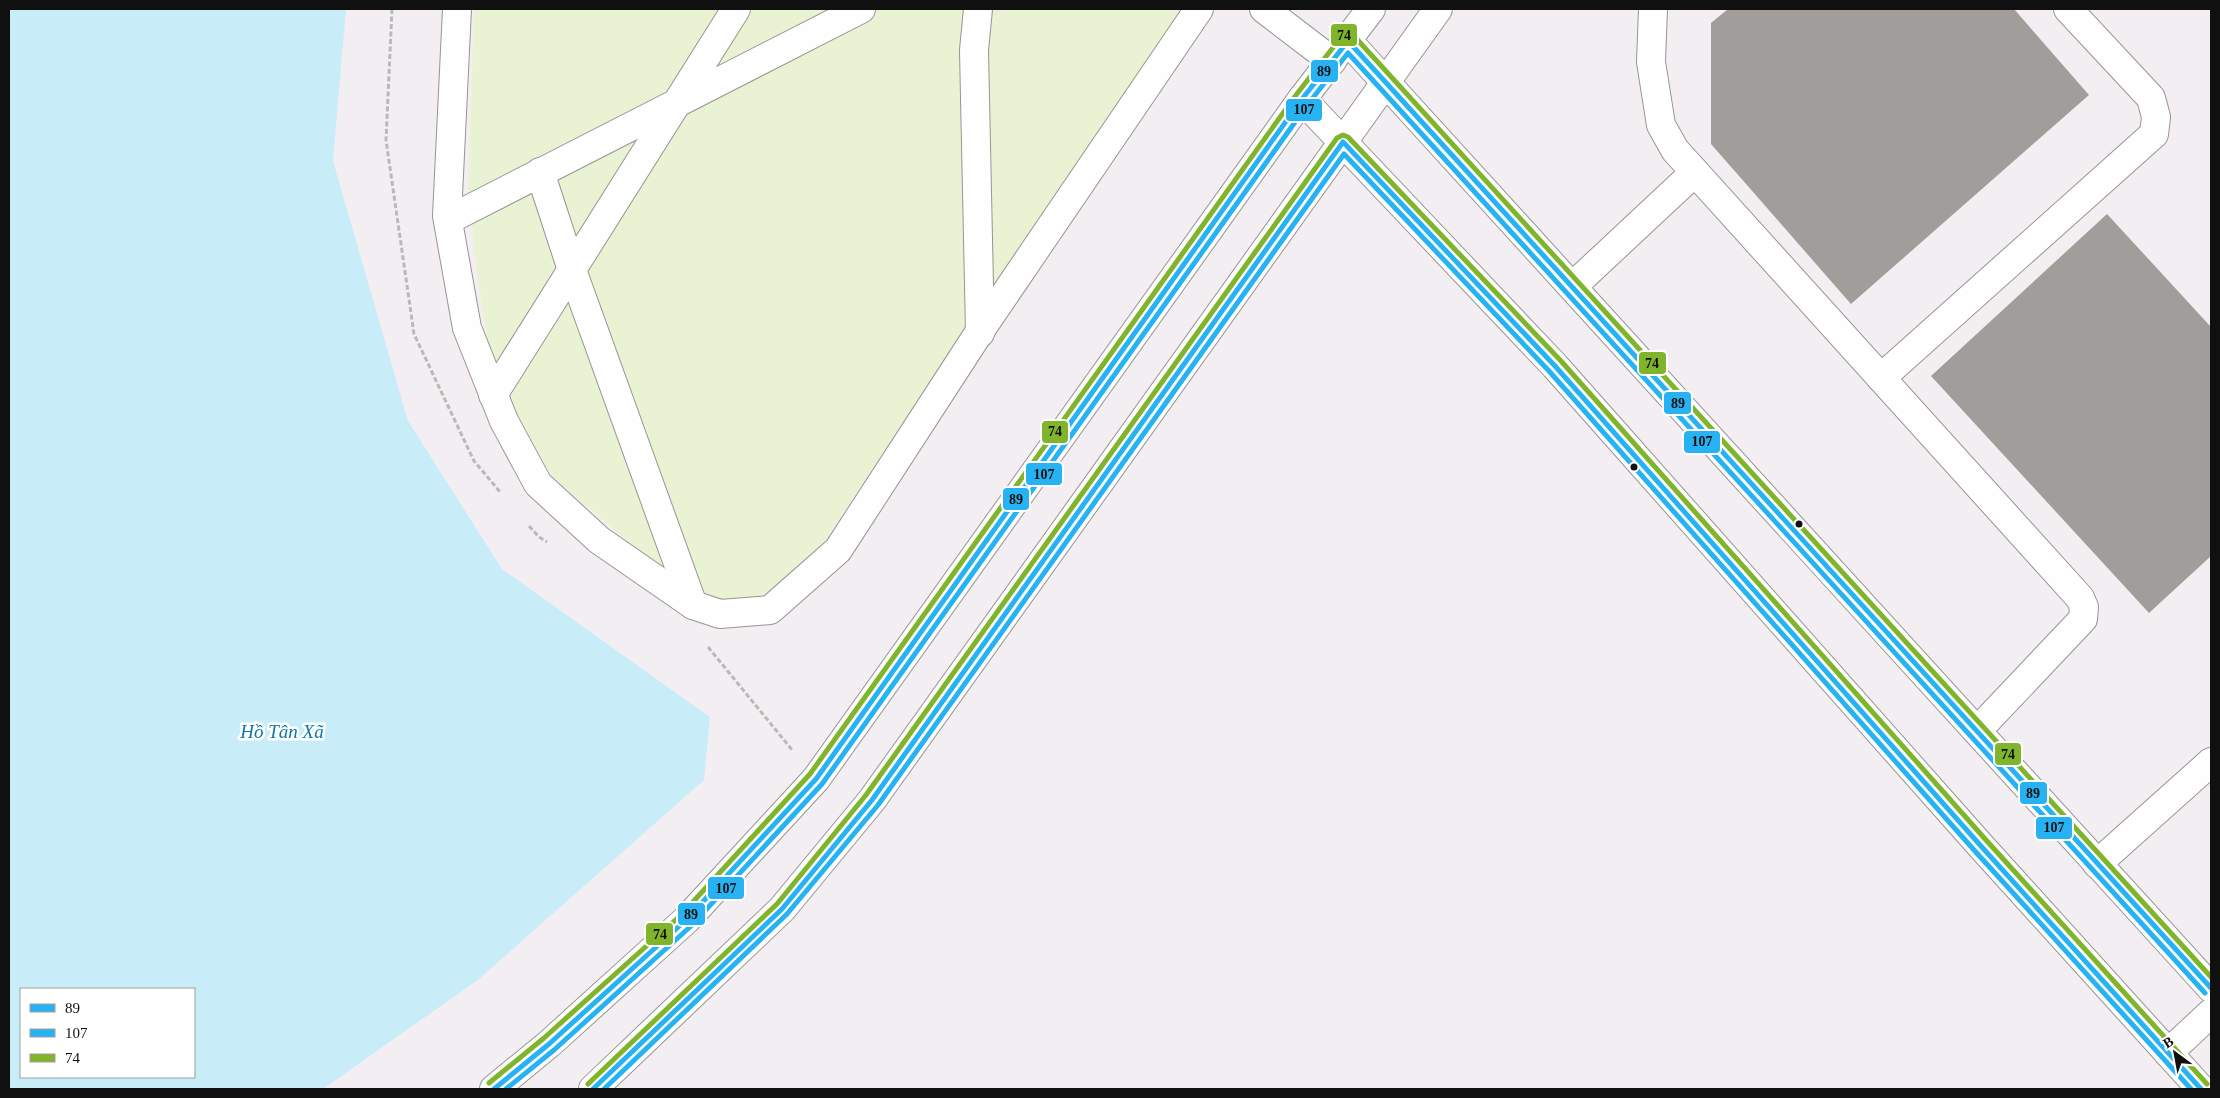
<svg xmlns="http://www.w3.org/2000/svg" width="2220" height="1098" font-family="Georgia,serif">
<rect width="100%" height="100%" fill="#fcfaf5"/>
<path fill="#f3eef2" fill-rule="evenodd" d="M9,9H2211V1089H9ZM21,989H194V1077H21Z"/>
<path fill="#e9f3d3" d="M474,9H1183L1022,244L815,555L774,594L748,604L711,601L646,557L557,481L523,435L489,350L477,275L468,191Z"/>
<path fill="#c8edf9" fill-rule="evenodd" d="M9,9H346L333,161L408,421L502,569L710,717L704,780L479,979L323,1089H9ZM21,989H194V1077H21Z"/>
<g fill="#a09d9a">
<path d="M1728,9H2014L2089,95L1851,304L1711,144V23Z"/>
<path d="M2107,214L2211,327V556L2149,613L1931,376Z"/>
</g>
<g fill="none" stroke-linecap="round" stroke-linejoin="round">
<g stroke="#969593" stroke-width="30">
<g id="minor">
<path d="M457,9L447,216L467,328L504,421L538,484L599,540L693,605L720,614L770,610L838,550L984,325L1199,9"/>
<path d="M978,9L974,50L980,333"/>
<path d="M1264,9L1332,61"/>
<path d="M1653,9L1651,62L1661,125L1675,150L2080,598L2084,607L2083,619L1977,731"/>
<path d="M1348,41L2211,988"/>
<path d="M1302,99L1555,366L1980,845L2201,1089"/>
<path d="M540,172L572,270L693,605"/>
<path d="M448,220L861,9"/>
<path d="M1573,286L1695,172"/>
<path d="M1881,378L2154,134L2156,117L2151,98L2068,9"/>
<path d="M493,395L736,9"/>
<path d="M2097,864L2211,762"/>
<path d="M2168,1053L2211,1013"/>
<path d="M494,1089L549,1044L686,920L816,779L1302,99L1371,9"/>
<path d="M593,1089L782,909L872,800L1438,9"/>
</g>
</g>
<g stroke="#b9b9b8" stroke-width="3" stroke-dasharray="5 2.5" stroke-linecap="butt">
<path d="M392,9L386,140L414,334L474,461L501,493"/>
<path d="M529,526L539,537L547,542"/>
<path d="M708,647L793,751"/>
</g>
<use href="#minor" stroke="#fffefe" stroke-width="28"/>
<g stroke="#fff" stroke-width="9">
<g id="bus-1">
<path d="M494,1089L549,1044L686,920L816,779L1302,99L1348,41L2211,988"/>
<path d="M593,1089L782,909L872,800L1343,142L1555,366L1980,845L2201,1089"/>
</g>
</g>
<g stroke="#fff" stroke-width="9">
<g id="bus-2">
<path d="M506,1089L554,1050L691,926L822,784L1308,104L1348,53L2205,993"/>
<path d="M604,1089L787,914L878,805L1344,154L1549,371L1974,850L2191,1089"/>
</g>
</g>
<g stroke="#fff" stroke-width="9">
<g id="bus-3">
<path d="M489,1083L544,1038L681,915L810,774L1296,95L1342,36L1348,34L1354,36L2211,977"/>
<path d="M588,1084L777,904L866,795L1337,138L1343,135L1348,137L1561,361L1986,840L2207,1084"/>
</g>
</g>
<use href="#bus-1" stroke="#26b2f3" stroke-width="5"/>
<use href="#bus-2" stroke="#26b2f3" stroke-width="5"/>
<use href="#bus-3" stroke="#80b42a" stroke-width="5"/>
</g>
<g fill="#101010" stroke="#fff" stroke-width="2">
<circle cx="1634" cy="467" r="4.5"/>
<circle cx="1799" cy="524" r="4.5"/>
</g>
<g text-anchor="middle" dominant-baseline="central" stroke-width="5" stroke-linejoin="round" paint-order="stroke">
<g font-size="19" font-style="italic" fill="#0d77ad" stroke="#fff">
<text x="282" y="731">Hồ Tân Xã</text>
</g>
</g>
<g stroke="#fff" stroke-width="2">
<rect x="1330" y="23" width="28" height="24" rx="5" fill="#80b42a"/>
<rect x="1310" y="59" width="29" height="24" rx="5" fill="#26b2f3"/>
<rect x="1285" y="98" width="38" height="24" rx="5" fill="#26b2f3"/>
<rect x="1638" y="351" width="29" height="24" rx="5" fill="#80b42a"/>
<rect x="1663" y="391" width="29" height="24" rx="5" fill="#26b2f3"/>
<rect x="1041" y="420" width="28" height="24" rx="5" fill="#80b42a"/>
<rect x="1683" y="430" width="38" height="24" rx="5" fill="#26b2f3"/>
<rect x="1025" y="462" width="38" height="24" rx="5" fill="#26b2f3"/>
<rect x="1002" y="487" width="28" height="24" rx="5" fill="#26b2f3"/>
<rect x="1994" y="742" width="28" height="24" rx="5" fill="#80b42a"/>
<rect x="2019" y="781" width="29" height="24" rx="5" fill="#26b2f3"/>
<rect x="2035" y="816" width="38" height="24" rx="5" fill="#26b2f3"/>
<rect x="707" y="876" width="38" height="24" rx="5" fill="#26b2f3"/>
<rect x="677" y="902" width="29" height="24" rx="5" fill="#26b2f3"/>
<rect x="645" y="922" width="29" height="24" rx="5" fill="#80b42a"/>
</g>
<g font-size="14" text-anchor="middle" font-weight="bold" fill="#111">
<text x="1344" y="40">74</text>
<text x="1324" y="76">89</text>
<text x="1304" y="114">107</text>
<text x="1652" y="368">74</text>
<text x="1678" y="408">89</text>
<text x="1055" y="436">74</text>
<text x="1702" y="446">107</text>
<text x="1044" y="479">107</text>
<text x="1016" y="504">89</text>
<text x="2008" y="759">74</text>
<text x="2033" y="798">89</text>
<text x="2054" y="832">107</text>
<text x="726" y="893">107</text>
<text x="691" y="919">89</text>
<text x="660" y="939">74</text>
</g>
<rect width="2220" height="1098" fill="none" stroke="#101010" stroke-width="20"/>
<rect x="20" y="988" width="175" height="90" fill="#ffffff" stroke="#9f9f9f"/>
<rect x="30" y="1004" width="25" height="8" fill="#26b2f3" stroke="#9f9f9f"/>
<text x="65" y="1013" font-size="15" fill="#101010">89</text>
<rect x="30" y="1029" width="25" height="8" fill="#26b2f3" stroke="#9f9f9f"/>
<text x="65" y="1038" font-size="15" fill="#101010">107</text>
<rect x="30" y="1054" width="25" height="8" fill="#80b42a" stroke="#9f9f9f"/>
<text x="65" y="1063" font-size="15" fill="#101010">74</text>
<g transform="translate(2175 1053) rotate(328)" stroke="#ffffff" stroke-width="4" paint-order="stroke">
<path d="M0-4L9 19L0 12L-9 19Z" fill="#101010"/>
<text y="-8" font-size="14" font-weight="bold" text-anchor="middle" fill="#101010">B</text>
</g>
</svg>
